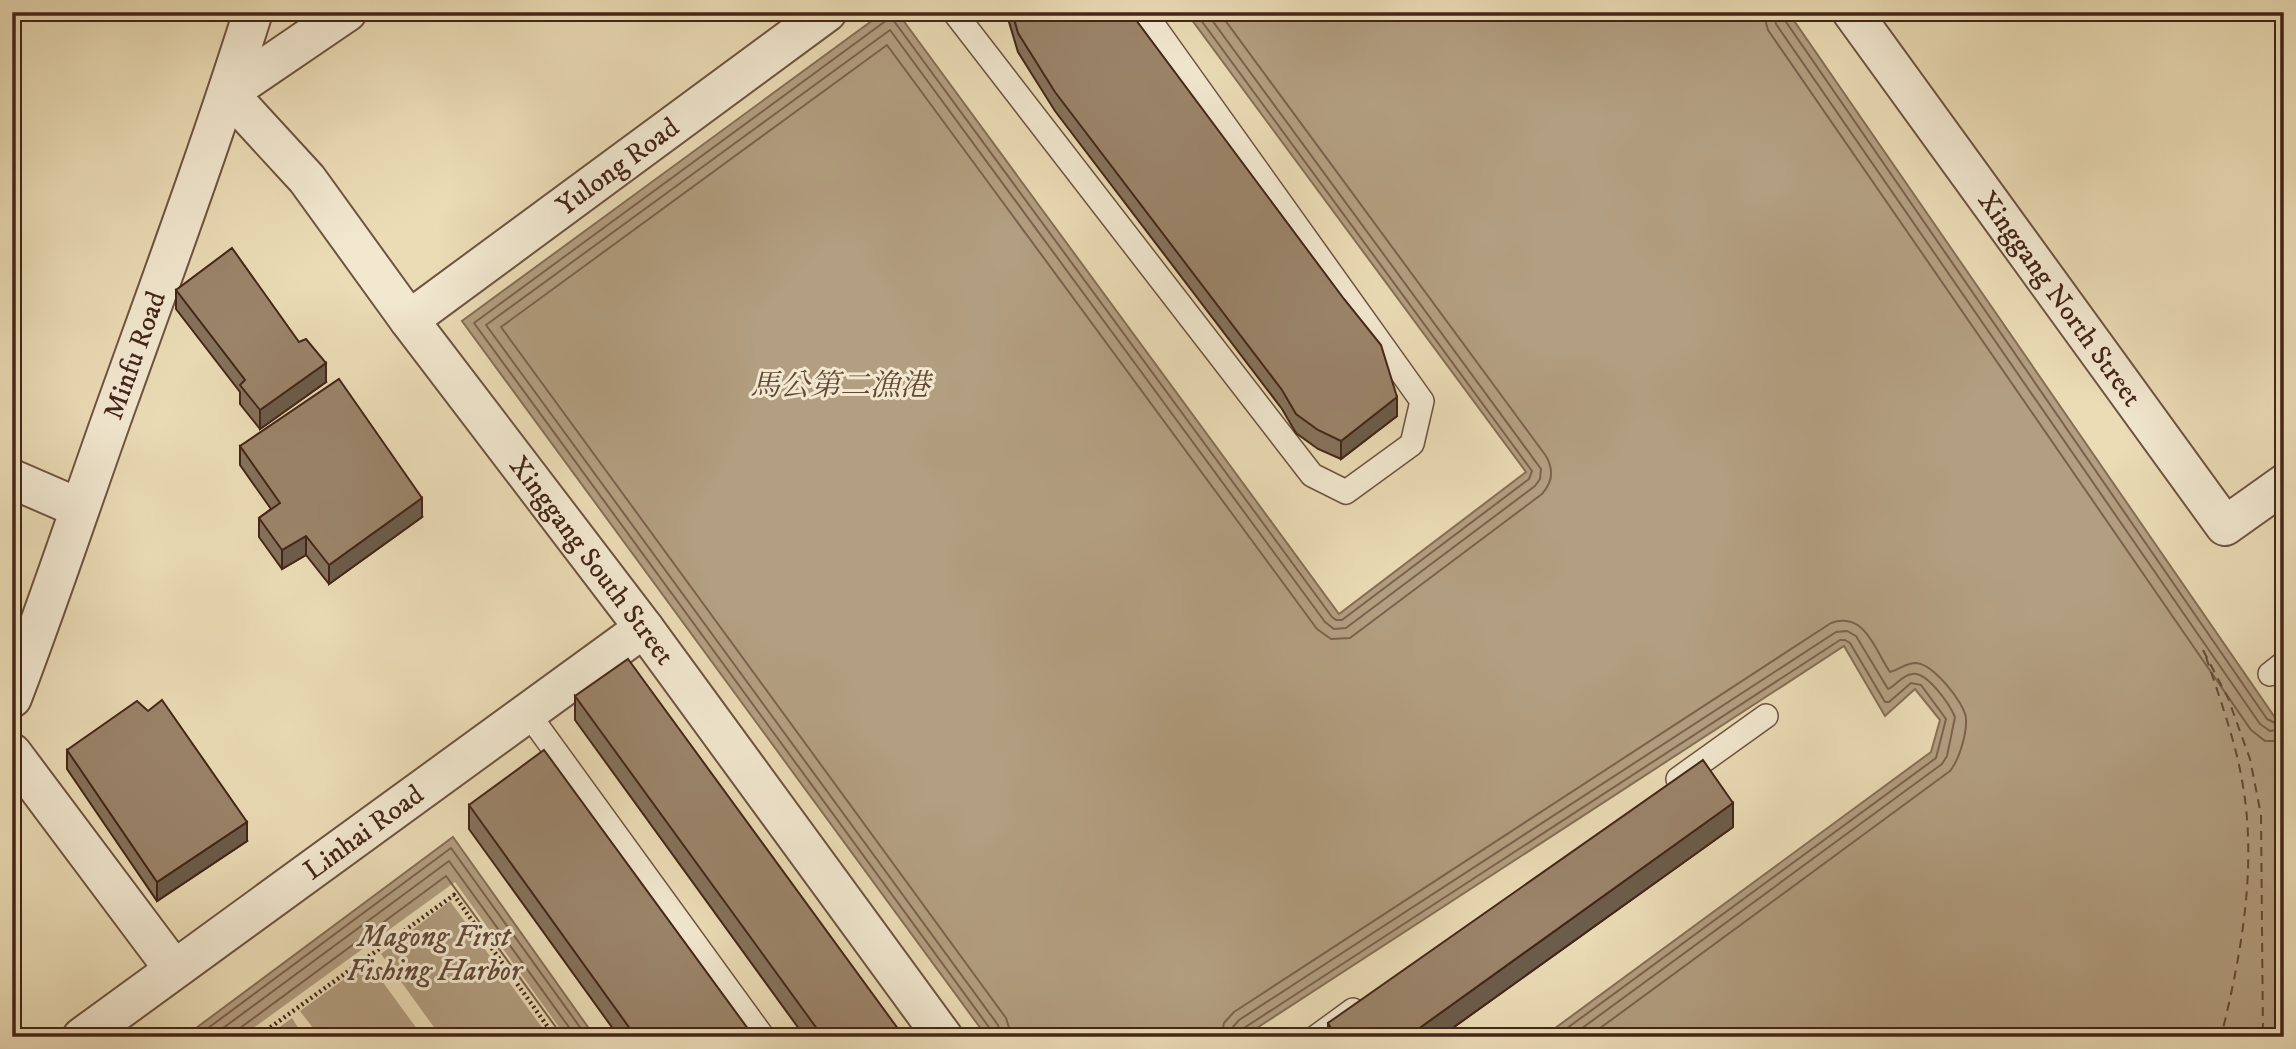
<svg xmlns="http://www.w3.org/2000/svg" width="2296" height="1049" font-family="'IM FELL DW Pica','Noto Serif TC',serif">
<rect width="100%" height="100%" fill="#ebdcb6"/>
<filter id="stains"><feTurbulence type="fractalNoise" baseFrequency=".00286" numOctaves="4"/><feColorMatrix values="0 0 0 0 .2 0 0 0 0 .09 0 0 0 0 .02 0 0 0 .5 -.17"/></filter>
<radialGradient id="worn" r=".72"><stop offset=".6" stop-color="#630" stop-opacity="0"/><stop offset="1" stop-color="#630" stop-opacity=".3"/></radialGradient>
<g fill="#b29e80" stroke="#866e56" stroke-width="2">
<path d="M884,12H897L1339,614L1526,472L1186,12H1788L2274,716L2284,709V1037H1543L1931,752L1940,720L1915,689L1885,716L1844,646L1243,1037H987L462,321Z"/>
<path d="M453,837L595,1037H184Z"/>
</g>
<path fill="#ebdcb6" d="M455,882L566,1037H549L450,901L381,954L436,1030L423,1037L368,962L300,1011L320,1037H304L292,1018L266,1037H241Z"/>
<g fill="none" stroke-linecap="round" stroke-linejoin="round">
<g stroke="#7b624c" stroke-width="2">
<path d="M1763,12L1768,30L2251,730L2265,741H2284"/>
<path d="M1773,12L1776,24L2260,724L2270,731L2284,729"/>
<path d="M1782,12L1784,19L2267,719L2275,723L2284,718"/>
<path d="M196,1037L451,848L587,1037"/>
<path d="M211,1037L449,861L576,1037"/>
<path d="M228,1037L446,876L563,1037"/>
<path d="M992,1037L991,1030L474,323L891,17L1332,617L1336,620H1342L1529,479L1532,471L1195,12"/>
<path d="M1001,1037L998,1025L486,325L890,30L1325,622L1334,629L1346,628L1535,486L1540,479L1541,469L1206,12"/>
<path d="M1012,1037L1006,1018L501,327L887,45L1317,629L1331,639L1350,638L1542,494C1553,482 1554,470 1546,456L1219,12"/>
<path d="M1221,1037L1224,1023L1234,1012L1831,623C1866,611 1875,651 1890,672C1899,670 1905,663 1916,663C1933,664 1964,702 1966,718C1967,734 1959,760 1950,771L1588,1037"/>
<path d="M1232,1037L1233,1027L1239,1020L1836,632L1847,631L1856,636L1888,689C1896,686 1902,675 1912,674C1927,671 1950,705 1955,717L1947,756L1942,764L1570,1037"/>
<path d="M1240,1037L1244,1028L1840,640H1845L1850,643L1885,702H1889L1911,683L1921,685L1946,719L1936,758L1555,1037"/>
</g>
<g stroke="#654937" stroke-width="2" stroke-dasharray="9 7" stroke-linecap="butt">
<path d="M2203,650L2228,698L2250,759L2261,815L2263,1037"/>
<path d="M2206,657C2220,699 2236,742 2243,786C2257,869 2241,956 2221,1037"/>
</g>
<g stroke="#6e5340" stroke-width="26">
<g id="lane">
<path d="M954,12L1312,475L1346,492L1412,444L1422,401L1144,12"/>
<path d="M2270,674L2284,663"/>
<path d="M527,712L763,1037"/>
<path d="M1678,779L1766,716"/>
<path d="M1316,1037L1353,1010"/>
</g>
</g>
<g stroke="#6e5340" stroke-width="42">
<g id="street">
<path id="s1" d="M347,12L228,93L307,179L409,320L644,628L943,1037"/>
<path id="s2" d="M1852,12L2225,526L2284,484"/>
<path id="s3" d="M409,320L827,12"/>
<path d="M12,479L79,508"/>
<path id="s4" d="M12,698C50,599 83,498 119,398C165,270 212,142 253,12"/>
<path d="M12,753L173,968"/>
<path id="s5" d="M82,1037L644,628"/>
</g>
</g>
<path stroke="#442518" stroke-width="4.5" stroke-dasharray="2 3.5" stroke-linecap="butt" d="M257,1037L454,895L555,1037"/>
<use href="#lane" stroke="#f2e8d0" stroke-width="23"/>
<use href="#street" stroke="#f2e8d0" stroke-width="38"/>
</g>
<g fill="#85725b" stroke="#442518" stroke-width="2">
<path d="M1006,12H1130L1397,416L1341,459L1318,449L1296,433L1282,409L1055,111L1018,52Z"/>
<path d="M176,290L326,382L260,429L240,404V392L176,309Z"/>
<path d="M240,446L422,517L329,584L306,555L282,569L259,537V518L271,509L240,465Z"/>
<path d="M575,696L904,1037H805L575,720Z"/>
<path d="M67,750L247,841L157,901L67,769Z"/>
<path d="M469,805L754,1037H619L469,829Z"/>
<path d="M1733,827L1440,1037H1328V1023Z"/>
</g>
<g fill="#6c5c4a" stroke="#442518" stroke-width="2">
<path d="M326,363V382L260,429V410Z"/>
<path d="M1397,397V416L1341,459V441Z"/>
<path d="M422,498V517L329,584V565Z"/>
<path d="M306,536V555L282,569V550Z"/>
<path d="M1733,803V827L1440,1037H1407Z"/>
<path d="M247,822V841L157,901V882Z"/>
</g>
<g fill="#9b846a" stroke="#442518" stroke-width="2">
<path d="M1012,12H1130L1344,299L1381,345L1397,397L1341,441L1318,430L1296,414L1282,390L1055,92L1018,33Z"/>
<path d="M232,248L299,342L306,339L326,363L260,410L240,385L245,380L176,290Z"/>
<path d="M339,379L422,498L329,565L306,536L282,550L259,518L280,503L240,446Z"/>
<path d="M628,659L904,1037H823L575,696Z"/>
<path d="M162,700L247,822L157,882L67,750L137,701L148,711Z"/>
<path d="M544,750L754,1037H636L469,805Z"/>
<path d="M1703,760L1733,803L1407,1037H1329L1334,1033L1328,1023Z"/>
</g>
<g text-anchor="middle" dominant-baseline="central" stroke-width="6" stroke-linejoin="round" paint-order="stroke">
<g font-size="28" fill="#442518" stroke="#f2e8d0">
<text stroke="none"><textPath href="#s3" startOffset="259">Yulong Road</textPath></text>
<text stroke="none"><textPath href="#s2" startOffset="354">Xinggang North Street</textPath></text>
<text stroke="none"><textPath href="#s4" startOffset="364">Minfu Road</textPath></text>
<text stroke="none"><textPath href="#s1" startOffset="737">Xinggang South Street</textPath></text>
<text stroke="none"><textPath href="#s5" startOffset="348">Linhai Road</textPath></text>
</g>
<g font-size="30" font-style="italic" fill="#654937" stroke="#f2e8d0">
<text x="840" y="386">馬公第二漁港</text>
<text x="434" y="937">Magong First<tspan x="434" dy="34">Fishing Harbor</tspan></text>
</g>
</g>
<rect width="2296" height="1049" fill="none" stroke="#ebdcb6" stroke-width="42"/>
<rect x="14" y="14" width="2268" height="1021" fill="none" stroke="#442518" stroke-width="3.5"/>
<rect x="21" y="21" width="2254" height="1007" fill="none" stroke="#442518" stroke-width="2"/>
<rect width="100%" height="100%" filter="url(#stains)"/>
<rect width="100%" height="100%" fill="url(#worn)"/>
</svg>
